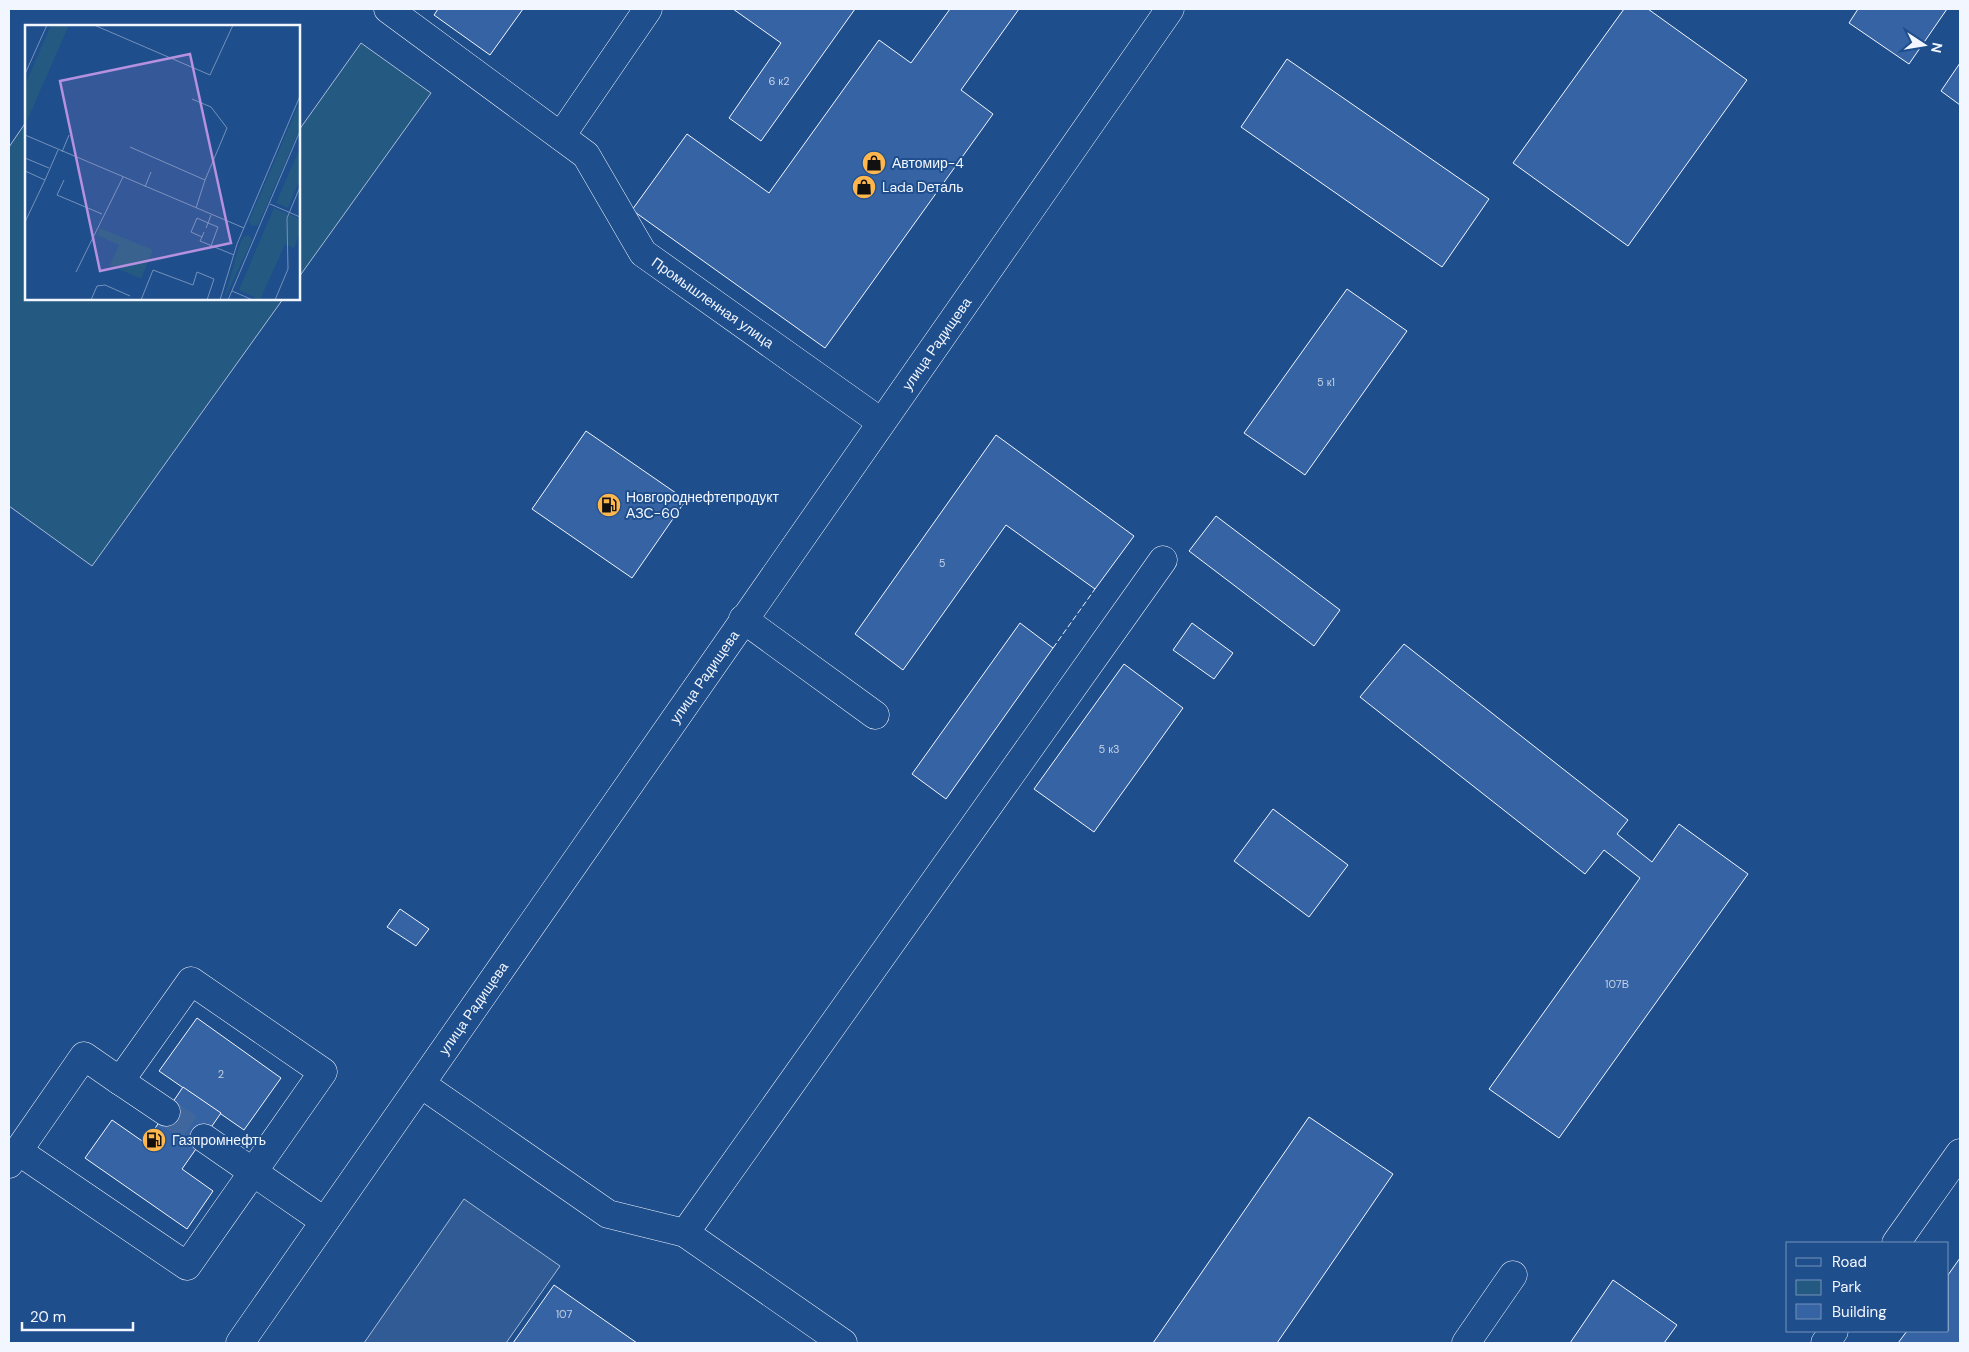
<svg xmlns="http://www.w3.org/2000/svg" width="1969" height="1352" font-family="'DM Sans',sans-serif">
<rect width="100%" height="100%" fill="#1f4e8c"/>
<g fill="#245a82" stroke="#a8bbd7">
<path d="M361,43L431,93L299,277V130Z"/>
<path d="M26,122V299H283L92,566L9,506V147Z"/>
</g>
<path fill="#305b95" stroke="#a8bbd7" d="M464,1199L560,1266L506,1343H364Z"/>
<g fill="#3563a3" stroke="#f2f6ff">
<path d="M438,9H523L490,55L434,15Z"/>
<path d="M733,9H855L761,141L729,118L781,43Z"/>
<path d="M950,9H1019L961,90L993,114L825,348L632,210L687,134L769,193L879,40L911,63Z"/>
<path d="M1624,9H1648L1747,80L1628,246L1513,163Z"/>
<path d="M1858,9H1947L1909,64L1849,23Z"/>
<path d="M1287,59L1489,199L1442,267L1241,127Z"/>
<path d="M1960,63V105L1941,91Z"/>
<path d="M1347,289L1407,331L1305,475L1244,433Z"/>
<path d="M586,431L686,500L632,578L532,509Z"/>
<path d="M996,435L1134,536L1095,589L1006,525L903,670L855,634Z"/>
<path d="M1216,516L1340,610L1314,646L1189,551Z"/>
<path d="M1020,623L1053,648L946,799L912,774Z"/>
<path d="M1192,623L1233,653L1214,679L1173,650Z"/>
<path d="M1404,644L1628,820L1617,834L1652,862L1679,824L1748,874L1559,1138L1489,1089L1640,878L1604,850L1585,874L1360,697Z"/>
<path d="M1124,664L1183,708L1094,832L1034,789Z"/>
<path d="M1273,809L1348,865L1309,917L1234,861Z"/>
<path d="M400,909L429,929L416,946L387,927Z"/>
<path d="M197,1018L281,1078L244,1130L159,1071Z"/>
<path d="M183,1087L221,1113L182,1169L213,1191L187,1229L85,1158L112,1120L145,1143Z"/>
<path d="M1309,1117L1393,1174L1277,1343H1153Z"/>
<path d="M1960,1258V1343H1898L1907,1331H1948V1275Z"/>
<path d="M1613,1280L1677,1325L1664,1343H1570Z"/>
<path d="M554,1285L637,1343H513Z"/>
</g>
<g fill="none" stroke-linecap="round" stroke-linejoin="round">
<path stroke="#3f679d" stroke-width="28" stroke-dasharray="28 14" stroke-linecap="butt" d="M166,1112L204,1138"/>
<g stroke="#f2f6ff" stroke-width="29">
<g id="minor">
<path id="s1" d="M388,9L586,155L643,253L881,422"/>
<path d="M561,136L648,9"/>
<path d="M743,619L875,715"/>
<path d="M421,1084L608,1214L685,1233"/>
<path d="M166,1112L120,1081L191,981L323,1072L253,1172L204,1138"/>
<path d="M18,1151L187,1266L253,1172L324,1221"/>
<path d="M9,1164L84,1056L120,1081"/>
<path d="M1896,1243L1960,1153"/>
<path id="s2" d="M240,1343L1170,9"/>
<path d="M843,1343L685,1233L1163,560"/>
<path d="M1466,1343L1513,1275"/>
<path d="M1825,1343L1834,1331"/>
</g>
</g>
<use href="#minor" stroke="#1f4e8c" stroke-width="28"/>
<path stroke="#f2f6ff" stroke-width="1" stroke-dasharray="6 2.5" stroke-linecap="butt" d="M1053,648L1095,589"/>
</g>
<defs>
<g id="shop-disc" transform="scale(1.25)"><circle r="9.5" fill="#ffb74d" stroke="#1f4e8c"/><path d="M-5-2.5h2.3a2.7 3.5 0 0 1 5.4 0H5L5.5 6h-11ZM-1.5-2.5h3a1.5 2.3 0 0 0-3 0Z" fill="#111"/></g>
<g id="fuel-disc" transform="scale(1.25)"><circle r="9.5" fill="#ffb74d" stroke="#1f4e8c"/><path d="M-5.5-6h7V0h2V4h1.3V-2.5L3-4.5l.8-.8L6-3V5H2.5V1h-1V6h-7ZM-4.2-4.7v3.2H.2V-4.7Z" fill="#111"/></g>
</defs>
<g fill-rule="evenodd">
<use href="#shop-disc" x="874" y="163"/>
<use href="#shop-disc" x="864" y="187"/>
<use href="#fuel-disc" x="609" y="505"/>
<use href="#fuel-disc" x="154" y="1140"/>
</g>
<g text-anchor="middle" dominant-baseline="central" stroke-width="4" stroke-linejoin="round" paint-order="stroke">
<g font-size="11" fill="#c3d1e8">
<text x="779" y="81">6 к2</text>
<text x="1326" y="382">5 к1</text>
<text x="942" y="563">5</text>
<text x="1109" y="749">5 к3</text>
<text x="1617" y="984">107В</text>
<text x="221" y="1074">2</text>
<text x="564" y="1314">107</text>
</g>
<g font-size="14" fill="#f2f6ff" stroke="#1f4e8c" text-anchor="start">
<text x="892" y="163">Автомир-4</text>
<text x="882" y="187">Lada Dеталь</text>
<text x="626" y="497">Новгороднефтепродукт<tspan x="626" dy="16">АЗС-60</tspan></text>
<text x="172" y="1140">Газпромнефть</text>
</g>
<g font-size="14" fill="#f2f6ff" stroke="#1f4e8c">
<text stroke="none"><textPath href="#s1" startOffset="445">Промышленная улица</textPath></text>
<text stroke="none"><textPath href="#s2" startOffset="1218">улица Радищева</textPath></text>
<text stroke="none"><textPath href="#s2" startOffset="812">улица Радищева</textPath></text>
<text stroke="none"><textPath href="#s2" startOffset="408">улица Радищева</textPath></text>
</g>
</g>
<g transform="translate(25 25)">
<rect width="275" height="275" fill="#1f4e8c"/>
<path d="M26,0H44L0,100V60ZM275,77V103L233,200L227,201L224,196ZM275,123V154L263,183L251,178ZM249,183L275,194V208L269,223L260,219L235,275L214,265ZM75,203L128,225L116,254L85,240L94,220L72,210ZM224,210L227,215L199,275L214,222L218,212Z" fill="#245a82"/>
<path fill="none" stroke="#7391ba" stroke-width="1" d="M69,0L185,50L208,0M0,49L22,0M0,110L219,203M105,122L180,155L202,103L186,82L167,74M37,127L44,110M0,133L24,143M0,146L20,155L33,125M39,155L32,170L77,189M120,162L126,147M245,179L275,192M171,183L180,155M0,197L20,155M179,207L177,212L166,207L172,193L183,198L181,203M177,212L175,216L209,230M186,221L193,202L183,198L186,190M51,247L98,152M207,266L228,275M66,275L72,261L80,260L105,271M116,275L128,245L168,260L172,247L189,254L182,275M195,275L212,219L275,71M203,275L275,106M250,275L263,244L262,193L275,162"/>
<path fill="#b691df" fill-opacity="0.15" stroke="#b691df" stroke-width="2.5" d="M165,29L206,218L75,246L35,56Z"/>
<rect width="275" height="275" fill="none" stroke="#f2f6ff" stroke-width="2.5"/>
</g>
<rect width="1969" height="1352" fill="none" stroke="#f2f6ff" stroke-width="20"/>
<rect x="1786" y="1242" width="162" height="90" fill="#1f4e8c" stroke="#7391ba"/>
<rect x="1796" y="1258" width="25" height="8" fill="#1f4e8c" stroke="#7391ba"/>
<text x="1832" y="1267" font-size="15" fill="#f2f6ff">Road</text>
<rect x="1796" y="1280" width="25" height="15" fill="#245a82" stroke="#7391ba"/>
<text x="1832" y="1292" font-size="15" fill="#f2f6ff">Park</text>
<rect x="1796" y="1304" width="25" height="15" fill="#3563a3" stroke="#7391ba"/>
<text x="1832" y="1317" font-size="15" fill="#f2f6ff">Building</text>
<g transform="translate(1924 45) rotate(102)" stroke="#1f4e8c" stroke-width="4" paint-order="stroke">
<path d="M0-4L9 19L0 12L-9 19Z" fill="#f2f6ff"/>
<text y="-8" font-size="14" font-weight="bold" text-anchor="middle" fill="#f2f6ff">N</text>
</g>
<path d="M22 1322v8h111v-8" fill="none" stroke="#f2f6ff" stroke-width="2.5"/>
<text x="30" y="1322" font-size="15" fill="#f2f6ff" stroke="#1f4e8c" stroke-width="4" paint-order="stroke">20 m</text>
</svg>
